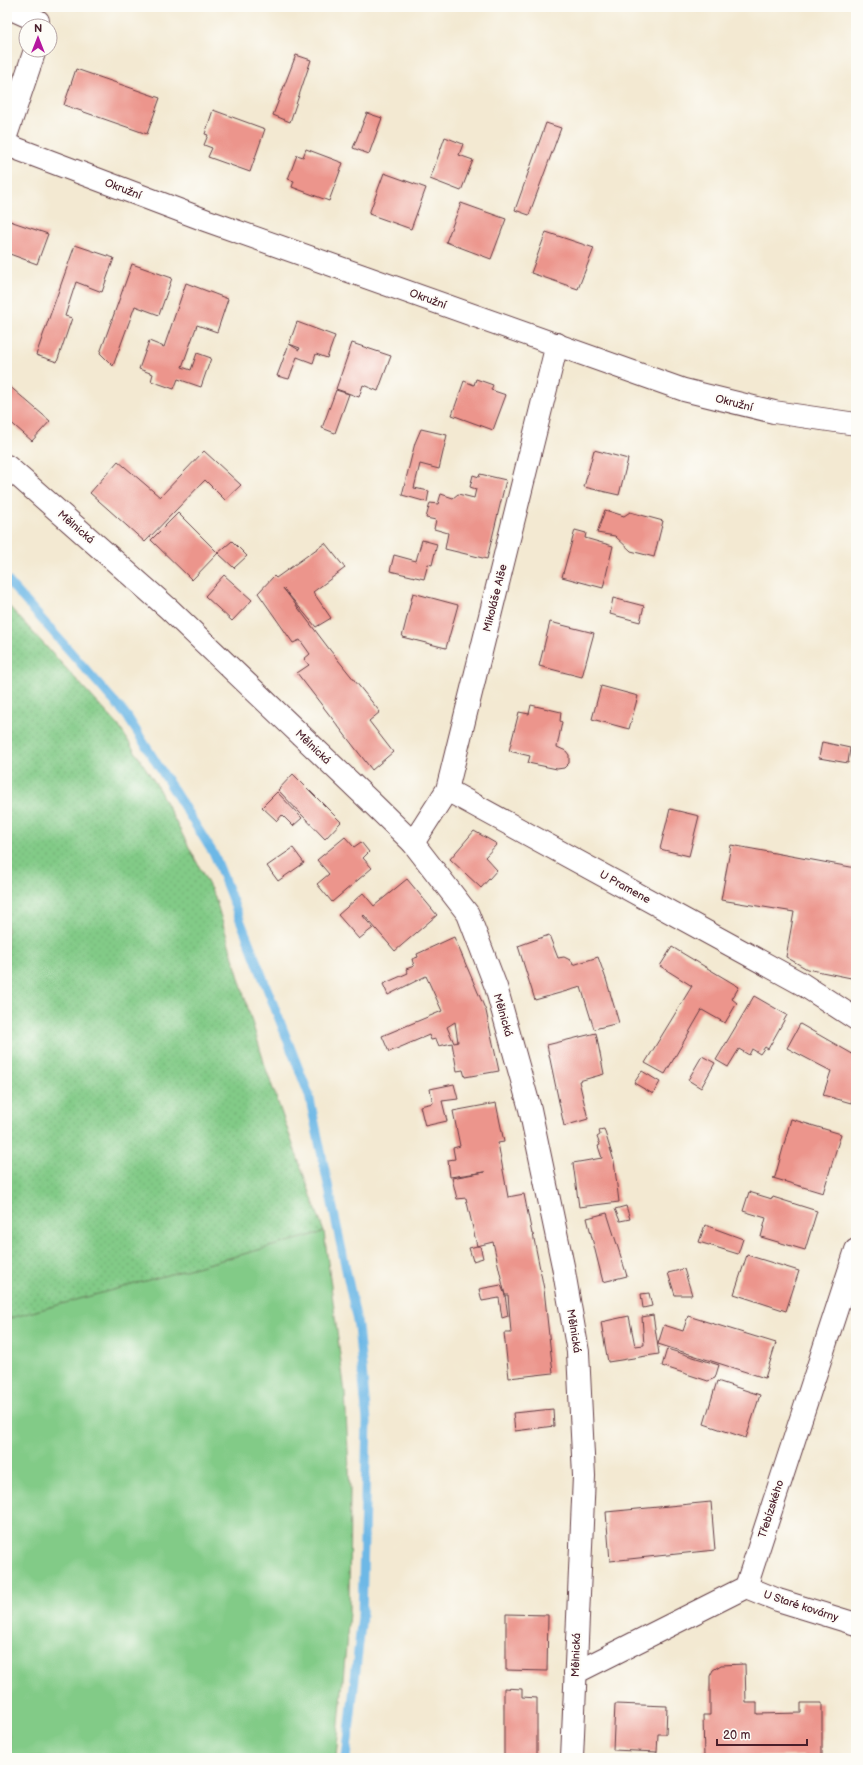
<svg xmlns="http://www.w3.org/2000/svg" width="863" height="1765" font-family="'Balsamiq Sans',sans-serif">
<defs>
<pattern id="grass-dots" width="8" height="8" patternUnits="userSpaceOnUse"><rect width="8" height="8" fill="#82cb87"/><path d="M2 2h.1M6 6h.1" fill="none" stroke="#72ae75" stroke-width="1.8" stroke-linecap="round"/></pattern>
</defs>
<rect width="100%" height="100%" fill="#fdfcf7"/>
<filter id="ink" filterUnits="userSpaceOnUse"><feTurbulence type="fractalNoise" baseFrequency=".025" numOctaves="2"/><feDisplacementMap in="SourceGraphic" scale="8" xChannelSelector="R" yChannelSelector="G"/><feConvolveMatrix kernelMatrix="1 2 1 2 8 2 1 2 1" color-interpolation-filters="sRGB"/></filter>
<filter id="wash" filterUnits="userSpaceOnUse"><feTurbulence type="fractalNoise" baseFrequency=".012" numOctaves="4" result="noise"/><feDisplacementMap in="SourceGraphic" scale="16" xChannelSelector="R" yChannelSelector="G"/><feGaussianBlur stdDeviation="0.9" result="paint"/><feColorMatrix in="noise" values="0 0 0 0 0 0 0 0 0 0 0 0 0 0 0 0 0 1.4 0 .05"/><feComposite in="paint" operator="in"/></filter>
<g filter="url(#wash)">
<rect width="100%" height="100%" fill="#f3e9d2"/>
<path fill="url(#grass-dots)" stroke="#667559" d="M7,604L118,725L156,784L215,897L266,1069L324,1232L7,1319Z"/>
<path fill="#82cb87" stroke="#667559" d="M324,1232L345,1393L350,1489L349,1613L336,1758H11L7,1720V1319Z"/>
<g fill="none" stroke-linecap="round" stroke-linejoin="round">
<path stroke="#6db8e6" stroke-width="9" d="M7,580L127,716L215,856L309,1095L358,1326L367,1421L362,1616L346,1758"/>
</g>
<g id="blocks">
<g fill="#ec958c" fill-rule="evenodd">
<path d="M296,55L311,60L290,122L273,115Z"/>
<path d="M76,69L160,98L147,134L64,105Z"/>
<path d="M213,110L265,129L250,172L208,157L212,148L204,145L208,135L205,134Z"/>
<path d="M367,113L382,118L369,154L353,148Z"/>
<path d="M546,123L561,128L529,215L515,210Z"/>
<path d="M445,137L463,144L459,155L473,160L461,191L430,179Z"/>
<path d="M306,149L343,163L329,201L292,187L294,181L288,179L297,155L303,157Z"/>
<path d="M384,173L426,188L411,229L369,214Z"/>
<path d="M461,203L506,219L491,259L446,242Z"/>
<path d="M7,220L48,234L37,264L7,253Z"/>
<path d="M546,232L594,248L578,289L531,273Z"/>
<path d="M75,245L114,258L102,292L76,282L65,316L72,318L57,362L36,355Z"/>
<path d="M132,264L172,278L159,315L135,306L113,366L100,353Z"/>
<path d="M186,283L228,299L217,332L197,325L182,367L191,370L197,353L211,358L201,387L178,379L174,389L151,381L153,374L139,369L149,341L164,347Z"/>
<path d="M297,322L335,336L327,358L316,354L313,363L297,357L289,379L277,376L289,344L299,350L300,348L289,344Z"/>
<path d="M352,343L391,356L378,391L363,385L359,397L336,389Z"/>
<path d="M476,379L493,385L491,390L506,395L493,430L452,415L464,381L474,385Z"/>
<path d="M7,384L50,421L32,441L7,419Z"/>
<path d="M336,390L349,394L335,433L322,428Z"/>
<path d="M421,429L447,435L439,469L420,464L414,488L429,491L427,502L402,495L415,443Z"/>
<path d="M594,450L628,459L619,495L584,487Z"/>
<path d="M204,451L241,485L225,500L205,480L145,542L90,493L118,461L160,497Z"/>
<path d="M480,474L506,480L487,559L445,549L448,533L434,529L436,520L426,518L430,503L438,504L441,494L453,498L458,494L474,498L476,489L470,487L473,475L479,477Z"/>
<path d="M605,510L624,516L630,512L663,521L654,557L631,551L615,536L597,533Z"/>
<path d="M178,513L218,553L192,580L151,540Z"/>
<path d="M575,530L586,533L585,538L613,546L603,588L562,577Z"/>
<path d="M422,540L437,544L432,565L428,564L424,579L390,571L394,555L416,561Z"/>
<path d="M232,541L247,556L234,568L218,553Z"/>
<path d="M325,543L345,568L313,592L331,618L316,627L283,588L330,650L380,712L369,721L393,752L372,770L297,673L309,665L304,659L310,654L300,640L293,643L258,593L274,576L276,578Z"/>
<path d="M224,575L252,600L232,621L205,596Z"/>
<path d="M413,593L458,605L446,648L402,637Z"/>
<path d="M613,598L644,606L640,622L610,614Z"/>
<path d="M550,622L594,633L582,677L539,666Z"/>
<path d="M601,686L638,696L629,729L592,719Z"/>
<path d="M531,705L561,712L560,721L562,722L557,747L566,751L569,755V763L564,768L557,769L528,763L530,756L509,751L519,712L529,714Z"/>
<path d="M822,742L850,748L848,763L819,758Z"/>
<path d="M293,774L341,822L325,839L278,790Z"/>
<path d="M277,792L302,818L293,826L282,815L277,821L262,807Z"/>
<path d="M670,809L699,816L689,856L660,849Z"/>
<path d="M474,831L497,844L485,857L497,870L481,888L450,859Z"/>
<path d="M345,837L354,847L361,842L369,852L363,858L372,868L332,902L317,884L329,874L317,860Z"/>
<path d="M731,845L856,868V979L807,969L786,957L794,912L721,900Z"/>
<path d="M293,848L304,863L278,881L267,866Z"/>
<path d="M407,879L437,915L395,951L364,915L363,916L373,928L359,939L338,915L363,893L374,906Z"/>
<path d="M549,935L558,958L564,957L572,961L573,965L598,957L606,979L619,1023L594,1029L581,987L535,1000L518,946Z"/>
<path d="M454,937L486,1011L499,1071L465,1077L463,1070L457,1071L452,1043L439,1046L436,1039L431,1040L429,1035L389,1052L382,1036L442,1011L426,976L388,995L383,984L408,973L406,969L414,966L412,959L418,957L417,954ZM455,1022L458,1042L454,1043L447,1027Z"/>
<path d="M672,947L739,987L732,999L737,1003L725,1023L702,1010L665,1074L645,1063L692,986L660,966Z"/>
<path d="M754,996L787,1015L768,1049L765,1047L760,1054L752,1049L749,1055L739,1049L728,1067L716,1060Z"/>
<path d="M800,1024L856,1056V1087L851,1103L823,1095L831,1071L787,1048Z"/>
<path d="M596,1033L604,1074L579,1081L588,1119L564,1126L547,1045Z"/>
<path d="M702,1056L715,1063L701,1088L688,1080Z"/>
<path d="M642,1071L660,1082L653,1094L634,1083Z"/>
<path d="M454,1084L458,1099L442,1101L447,1121L425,1126L420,1106L433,1103L430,1089Z"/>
<path d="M496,1103L504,1142L498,1143L508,1197L524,1194L532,1234H533L544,1289L553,1373L509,1378L504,1333H511L508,1295H505L508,1316L502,1318L499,1298L482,1301L479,1289L501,1285L505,1295L493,1242L477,1246L466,1198L457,1199L452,1178L485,1172L450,1177L448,1160L455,1159L453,1148L460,1146L453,1111Z"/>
<path d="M791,1119L841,1134L823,1193L773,1178L775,1177Z"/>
<path d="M604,1129L614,1161L619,1202L579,1207L573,1163L602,1158L598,1146L600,1145L597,1137L600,1135L599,1130Z"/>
<path d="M749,1192L772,1199L773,1197L817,1211L805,1250L761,1237L766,1218L743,1211Z"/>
<path d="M626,1206L630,1219L620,1221L615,1209Z"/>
<path d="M607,1213L627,1276L603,1282L587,1218Z"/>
<path d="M705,1225L743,1239L738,1254L699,1242Z"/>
<path d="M477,1246H480L483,1258L473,1261L469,1248Z"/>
<path d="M747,1255L799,1271L786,1311L734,1294Z"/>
<path d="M684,1269L692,1295H675L668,1273Z"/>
<path d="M649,1293L652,1306L643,1308L641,1294Z"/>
<path d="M653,1315L659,1354L608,1362L601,1322L629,1316L635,1346L644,1345L642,1317Z"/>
<path d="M688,1316L776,1343L765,1378L658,1344L664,1325L683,1331Z"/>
<path d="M667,1349L719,1365L715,1378L708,1381L662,1366Z"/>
<path d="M717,1381L760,1395L746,1438L704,1424Z"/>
<path d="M553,1409L554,1426L515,1431L513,1413Z"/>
<path d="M711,1502L715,1550L610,1561L606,1512Z"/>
<path d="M506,1614L548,1615L547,1671L506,1670Z"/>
<path d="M745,1664L746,1703H757V1714L801,1713V1703H822V1758H803V1756L704,1758L703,1715H710V1676L713,1670L721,1665Z"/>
<path d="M504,1688L522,1689V1697L537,1698V1758H504Z"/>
<path d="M615,1704L667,1706L666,1734H658L657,1752L613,1750Z"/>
</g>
</g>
</g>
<g filter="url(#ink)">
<use href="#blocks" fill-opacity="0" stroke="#633d44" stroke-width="1"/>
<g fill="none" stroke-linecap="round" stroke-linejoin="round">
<g stroke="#633d44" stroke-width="24">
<g id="street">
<path d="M7,7L38,21V26"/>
<path d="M7,133L35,50"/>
<path d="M7,145L205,220L684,390L774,412L856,424"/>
<path d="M7,466L169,609L372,803L413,843L468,914L496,987L530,1109L563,1266L578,1352L584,1476L572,1758"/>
<path d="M447,790L802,984L856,1019"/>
<path d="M413,843L447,790L557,344"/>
<path d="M746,1587L778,1600L856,1624"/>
<path d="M575,1673L746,1587L856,1250"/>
</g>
</g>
<use href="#street" stroke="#fff" stroke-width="22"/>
</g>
</g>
<g text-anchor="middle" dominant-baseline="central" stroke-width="4" stroke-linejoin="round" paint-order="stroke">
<g font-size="11" fill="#4a1f2b" stroke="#fdfcf7">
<text transform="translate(123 189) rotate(21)">Okružní</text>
<text transform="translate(428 299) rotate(20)">Okružní</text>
<text transform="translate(734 403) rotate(14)">Okružní</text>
<text transform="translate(76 527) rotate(41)">Mělnická</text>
<text transform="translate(495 598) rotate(-76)">Mikoláše Alše</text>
<text transform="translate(313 747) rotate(44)">Mělnická</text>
<text transform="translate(625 887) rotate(29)">U Pramene</text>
<text transform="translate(503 1015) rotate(74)">Mělnická</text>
<text transform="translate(574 1331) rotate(81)">Mělnická</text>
<text transform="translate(771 1509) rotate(-72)">Třebízského</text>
<text transform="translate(801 1606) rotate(18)">U Staré kovárny</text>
<text transform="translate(576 1655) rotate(-88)">Mělnická</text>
</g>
</g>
<rect width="863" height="1765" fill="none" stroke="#fdfcf7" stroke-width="24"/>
<g transform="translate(38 38)"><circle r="19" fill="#fdfcf7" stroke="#b5a4a5"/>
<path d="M0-3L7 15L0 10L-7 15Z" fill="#b5179e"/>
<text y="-6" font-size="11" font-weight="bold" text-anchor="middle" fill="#4a1f2b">N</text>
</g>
<path d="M717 1739v6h90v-6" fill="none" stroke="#4a1f2b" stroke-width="2"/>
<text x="723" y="1739" font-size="12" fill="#4a1f2b" stroke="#fdfcf7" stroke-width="3" paint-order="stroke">20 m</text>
</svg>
